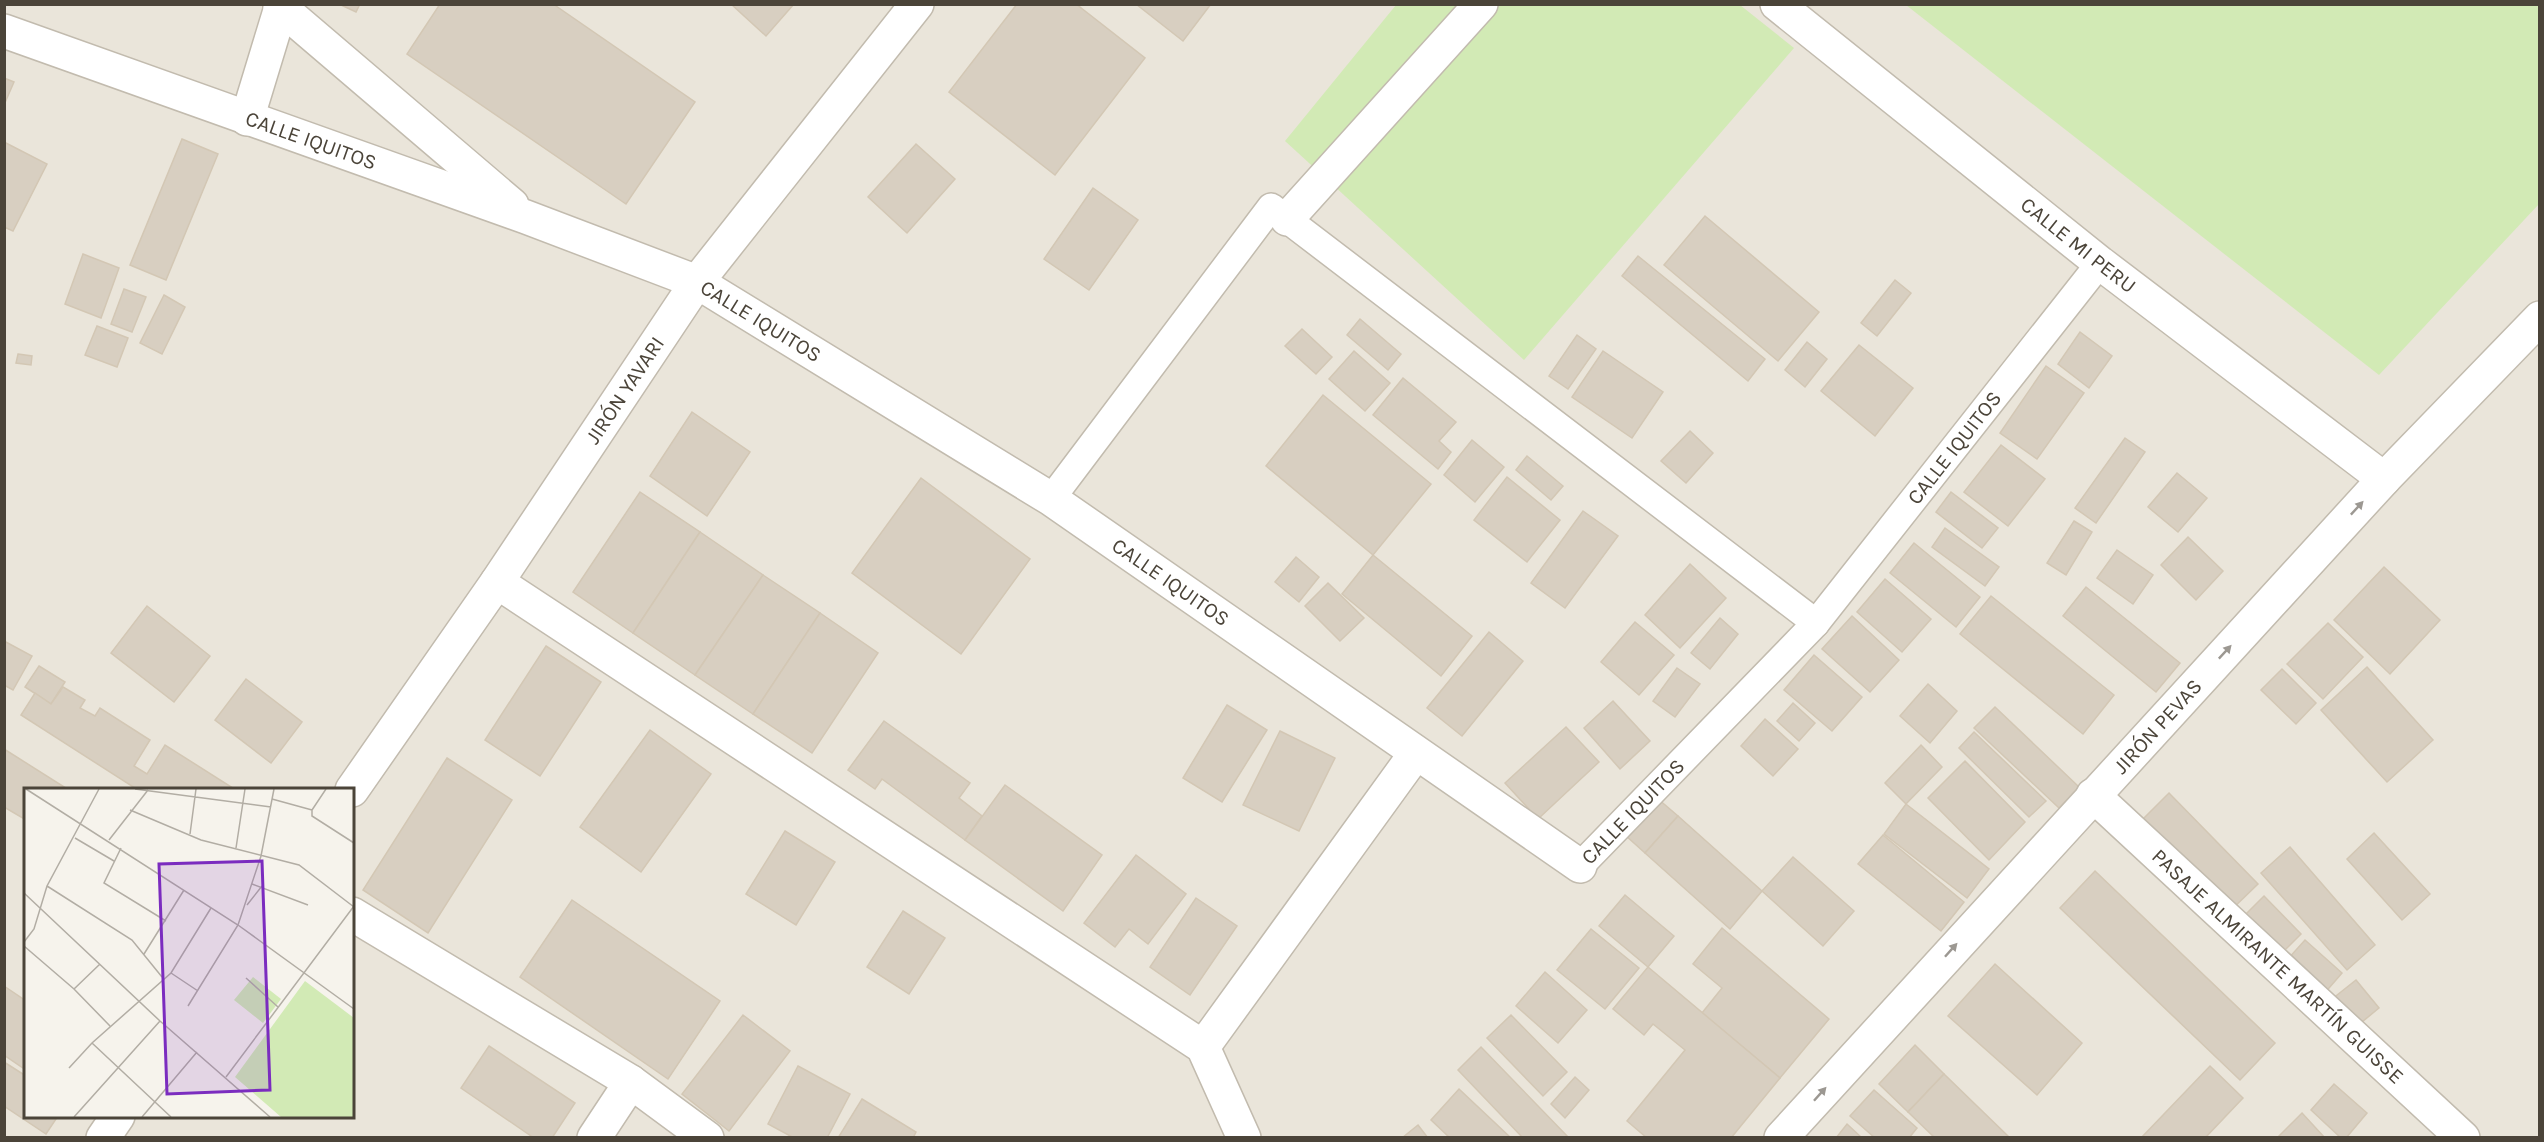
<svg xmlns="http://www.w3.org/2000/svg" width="2544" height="1142" font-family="Karla,sans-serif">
<rect width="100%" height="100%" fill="#f6f3ec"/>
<path fill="#eae5da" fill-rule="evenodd" d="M5,5H2539V1137L5,1138ZM26,790H352V1116H26Z"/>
<g fill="#d2eab5">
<path d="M1396,5H1740L1794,48L1524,360L1285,141Z"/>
<path d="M1906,5H2539V204L2379,375Z"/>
</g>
<g fill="#d8cfc1" stroke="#d3c7b4" stroke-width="1.5">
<path d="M339,4H360L356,12Z"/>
<path d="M440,4H553L695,102L626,204L407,54Z"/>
<path d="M731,4H794L766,36Z"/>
<path d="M1017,4H1076L1145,58L1055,175L949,92Z"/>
<path d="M1136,4H1211L1183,41Z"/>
<path d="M4,78L14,82L4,105Z"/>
<path d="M182,139L218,154L166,280L130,265Z"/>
<path d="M4,142L47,164L13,231L4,227Z"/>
<path d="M916,144L955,179L907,233L868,197Z"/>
<path d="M1093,188L1138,220L1089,290L1044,259Z"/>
<path d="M1705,216L1819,312L1778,361L1664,265Z"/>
<path d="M83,254L119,268L101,318L65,304Z"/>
<path d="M1638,256L1765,359L1748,381L1622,276Z"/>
<path d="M1895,280L1911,293L1877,336L1861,323Z"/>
<path d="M124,289L146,297L132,332L111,324Z"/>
<path d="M164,295L185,307L162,354L140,343Z"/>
<path d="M1360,319L1401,354L1388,370L1347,335Z"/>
<path d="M97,326L128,338L117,367L85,355Z"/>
<path d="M1302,329L1332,357L1316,374L1285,346Z"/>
<path d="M2080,332L2112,356L2089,388L2058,364Z"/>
<path d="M1577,335L1596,349L1568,389L1549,376Z"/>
<path d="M1807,342L1827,359L1805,387L1785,370Z"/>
<path d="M1859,345L1913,388L1875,436L1821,391Z"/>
<path d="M1354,351L1390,383L1365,411L1329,379Z"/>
<path d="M1603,351L1663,392L1632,438L1572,397Z"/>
<path d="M18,354L32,356L31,365L16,363Z"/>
<path d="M2046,366L2084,393L2037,459L2000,433Z"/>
<path d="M1403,378L1456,422L1439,441L1451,452L1438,469L1373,415Z"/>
<path d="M1323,395L1431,484L1373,555L1266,466Z"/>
<path d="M692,412L750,452L707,516L650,476Z"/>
<path d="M1690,431L1713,453L1686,483L1661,461Z"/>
<path d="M2125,438L2145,452L2096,523L2075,508Z"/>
<path d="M1472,440L1504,467L1475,502L1444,475Z"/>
<path d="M2001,445L2045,479L2008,526L1964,492Z"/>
<path d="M1527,456L1563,486L1551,500L1516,470Z"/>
<path d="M2177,473L2207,498L2178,532L2148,507Z"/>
<path d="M1507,477L1560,520L1527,562L1474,520Z"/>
<path d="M921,478L1030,559L961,654L852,573Z"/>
<path d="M640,492L700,532L633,633L573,592Z"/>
<path d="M1951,492L1998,528L1982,548L1936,512Z"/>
<path d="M1583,511L1618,536L1565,608L1531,583Z"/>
<path d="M2074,521L2092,532L2066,575L2047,563Z"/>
<path d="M1945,528L1999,567L1985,586L1932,547Z"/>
<path d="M700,532L763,575L695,675L633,633Z"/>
<path d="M2188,537L2223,571L2196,600L2161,565Z"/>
<path d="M1914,543L1980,597L1956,627L1890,573Z"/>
<path d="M2117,550L2153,575L2133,604L2097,578Z"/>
<path d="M1373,555L1472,636L1441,676L1342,594Z"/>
<path d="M1296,557L1319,577L1299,602L1275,582Z"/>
<path d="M1690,564L1726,598L1680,648L1645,615Z"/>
<path d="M2384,567L2440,620L2390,674L2334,620Z"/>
<path d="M763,575L820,613L753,714L695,675Z"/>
<path d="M1885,579L1931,619L1902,652L1857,612Z"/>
<path d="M1328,583L1364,618L1340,641L1305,606Z"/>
<path d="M2086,587L2180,663L2156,692L2063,616Z"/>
<path d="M1991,596L2114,695L2083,734L1960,634Z"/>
<path d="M147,606L210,656L174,702L111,653Z"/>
<path d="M820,613L878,653L812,753L753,714Z"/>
<path d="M1852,616L1899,660L1870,692L1822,649Z"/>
<path d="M1720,618L1738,634L1710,669L1691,653Z"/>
<path d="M1635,622L1674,655L1639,695L1601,662Z"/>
<path d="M2328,623L2363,657L2323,699L2287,664Z"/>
<path d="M1489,632L1523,661L1462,736L1427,708Z"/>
<path d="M4,641L32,656L13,690L4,685Z"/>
<path d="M546,646L601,682L540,776L485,740Z"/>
<path d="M1814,655L1862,697L1832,731L1784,690Z"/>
<path d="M39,666L65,682L51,704L25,687Z"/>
<path d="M2367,667L2433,740L2387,782L2321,710Z"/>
<path d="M1677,668L1700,684L1675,717L1653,701Z"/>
<path d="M2282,669L2316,703L2296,724L2261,690Z"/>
<path d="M246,679L302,722L271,763L215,720Z"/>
<path d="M1928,684L1957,711L1930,743L1900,716Z"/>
<path d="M63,687L85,700L80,708L95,716L100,708L150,740L134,766L147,774L165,745L236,790H138L21,715L35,693L51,704Z"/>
<path d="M1613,701L1650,741L1620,769L1584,728Z"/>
<path d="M1793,703L1815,723L1799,741L1777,721Z"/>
<path d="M1227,705L1267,730L1222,802L1183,778Z"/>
<path d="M1995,707L2079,787L2059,808L1974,728Z"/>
<path d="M1765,719L1798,749L1773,776L1741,746Z"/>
<path d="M884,721L970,783L959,798L982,816L965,840L882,779L875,789L848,770Z"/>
<path d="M1566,727L1599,762L1538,819L1505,783Z"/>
<path d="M650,730L711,774L641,872L580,827Z"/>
<path d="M1280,731L1335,758L1299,831L1243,805Z"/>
<path d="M1974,732L2046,801L2029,817L1959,748Z"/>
<path d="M1921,745L1942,767L1906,804L1885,783Z"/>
<path d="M4,749L69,790H26V820L4,807Z"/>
<path d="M447,758L512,800L428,933L363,890Z"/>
<path d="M1965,761L2025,822L1989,860L1928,798Z"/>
<path d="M1005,785L1102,855L1063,911L965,840Z"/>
<path d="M2169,793L2258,884L2227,914L2139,823Z"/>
<path d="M1657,798L1678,816L1645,853L1625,835Z"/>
<path d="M1906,804L1989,869L1967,898L1884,834Z"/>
<path d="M1678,816L1762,891L1730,929L1645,853Z"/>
<path d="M785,831L835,862L796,925L746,894Z"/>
<path d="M2374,833L2430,894L2402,920L2347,859Z"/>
<path d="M1883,835L1964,902L1941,931L1858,864Z"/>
<path d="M2290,847L2375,945L2347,970L2261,873Z"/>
<path d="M1136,855L1186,894L1148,944L1129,929L1115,947L1084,923Z"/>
<path d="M1793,857L1854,911L1823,946L1762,891Z"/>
<path d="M2095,871L2275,1043L2240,1080L2060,908Z"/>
<path d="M1625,895L1674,936L1648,967L1599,926Z"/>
<path d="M2264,896L2301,934L2281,954L2244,916Z"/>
<path d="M1196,898L1237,926L1190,995L1150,967Z"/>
<path d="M572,900L720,1001L668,1079L520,977Z"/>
<path d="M903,911L945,938L909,994L867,967Z"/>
<path d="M1722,928L1829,1019L1780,1078L1702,1013L1722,988L1693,964Z"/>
<path d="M1591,929L1639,968L1605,1009L1557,970Z"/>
<path d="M2305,940L2342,973L2323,995L2286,961Z"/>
<path d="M1995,964L2082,1043L2037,1095L1948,1016Z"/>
<path d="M1648,967L1780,1078L1731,1138H1647L1627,1121L1685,1050L1653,1024L1644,1035L1613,1009Z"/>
<path d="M1545,972L1587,1010L1558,1043L1516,1006Z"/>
<path d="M2356,980L2379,1008L2351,1031L2327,1003Z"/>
<path d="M4,986L26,1001V1065L23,1068L4,1055Z"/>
<path d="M743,1015L790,1051L729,1131L682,1094Z"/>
<path d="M1511,1015L1567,1072L1543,1096L1487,1038Z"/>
<path d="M1915,1045L1944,1074L1908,1112L1879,1084Z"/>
<path d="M489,1046L575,1103L552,1138H534L461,1088Z"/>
<path d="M1481,1047L1569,1138H1523L1458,1070Z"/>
<path d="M4,1062L26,1076V1116H58L46,1134L4,1106Z"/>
<path d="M798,1066L850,1094L827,1138H794L768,1124Z"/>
<path d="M2210,1066L2243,1098L2205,1138H2141Z"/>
<path d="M1944,1074L2010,1138H1935L1908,1112Z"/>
<path d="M1575,1077L1589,1090L1565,1118L1551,1104Z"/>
<path d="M2334,1084L2367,1113L2346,1138H2341L2311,1110Z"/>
<path d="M1459,1089L1511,1138H1450L1431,1120Z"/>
<path d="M1874,1090L1917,1128L1909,1138H1875L1850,1116Z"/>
<path d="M862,1099L916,1132L913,1138H838Z"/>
<path d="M2302,1113L2325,1138H2277Z"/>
<path d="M1847,1124L1862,1138H1836Z"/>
<path d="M1418,1125L1428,1138H1402Z"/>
</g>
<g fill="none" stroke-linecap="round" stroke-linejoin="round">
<g stroke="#c2bbae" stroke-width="30">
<g id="lane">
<path d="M1051,499L1271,207L1816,623"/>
<path id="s1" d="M1580,866L1816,623L2100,263"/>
</g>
</g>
<g stroke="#c2bbae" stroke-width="36">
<g id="street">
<path id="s2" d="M1777,4L2100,263L2384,479"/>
<path d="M280,7L512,205"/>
<path id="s3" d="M4,31L526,217L697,282L1051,499L1580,866"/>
<path d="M247,119L282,4"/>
<path d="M1287,219L1481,4"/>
<path d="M497,582L1203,1047L1244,1138"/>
<path id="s4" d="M352,790L497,582L697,282L917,4"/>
<path id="s5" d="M2093,795L2463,1138"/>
<path d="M352,914L631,1082L707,1138"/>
<path d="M1203,1047L1416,753"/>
<path d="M103,1138L118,1116"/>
<path d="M594,1138L631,1082"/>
<path id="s6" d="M1781,1138L2384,479L2540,318"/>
</g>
</g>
<use href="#lane" stroke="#fff" stroke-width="27"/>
<use href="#street" stroke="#fff" stroke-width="33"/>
</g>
<defs><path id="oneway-solid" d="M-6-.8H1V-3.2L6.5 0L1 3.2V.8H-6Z" transform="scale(1.5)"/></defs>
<g fill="#9c9892">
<use href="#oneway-solid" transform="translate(2357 508) rotate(-47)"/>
<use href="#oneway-solid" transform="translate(2225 652) rotate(-47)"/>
<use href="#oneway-solid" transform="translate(1951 950) rotate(-48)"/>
<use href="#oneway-solid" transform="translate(1820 1094) rotate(-48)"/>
</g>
<g text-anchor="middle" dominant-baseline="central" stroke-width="4.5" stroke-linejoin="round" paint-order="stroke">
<g font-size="21" fill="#4b4439" stroke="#fff">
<text stroke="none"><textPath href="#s3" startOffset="326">CALLE IQUITOS</textPath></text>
<text stroke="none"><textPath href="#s2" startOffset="386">CALLE MI PERU</textPath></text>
<text stroke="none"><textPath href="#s3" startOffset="812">CALLE IQUITOS</textPath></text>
<text stroke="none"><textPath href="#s4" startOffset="484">JIRÓN YAVARI</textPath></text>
<text stroke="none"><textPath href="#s1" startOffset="562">CALLE IQUITOS</textPath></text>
<text stroke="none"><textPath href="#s3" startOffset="1298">CALLE IQUITOS</textPath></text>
<text stroke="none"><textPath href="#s6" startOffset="558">JIRÓN PEVAS</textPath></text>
<text stroke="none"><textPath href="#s1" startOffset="76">CALLE IQUITOS</textPath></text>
<text stroke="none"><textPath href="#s5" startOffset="252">PASAJE ALMIRANTE MARTÍN GUISSE</textPath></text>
</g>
</g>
<g transform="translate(24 788)">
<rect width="330" height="330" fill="#f6f3ec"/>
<path d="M229,189L257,211L239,235L210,212ZM281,193L330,230V329H257L211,289Z" fill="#d2eab5"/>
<path fill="none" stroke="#b2ada4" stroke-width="1.5" d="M2,1L214,137L330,221M111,1L247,19M248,11L288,22M106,22L177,52L275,77L330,119M288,22V28L330,55M288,22L302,1M166,46L172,1M51,50L90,73M85,52L124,2M97,60L80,95L142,133M212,60L221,1M228,96L284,117M23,98L108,152L138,189M0,105L136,233L246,329M223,117L238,98M0,154L10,141L23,98L75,1M0,158L50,201L86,238M120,166L160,102M147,185L174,203M222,190L254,219M50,201L76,176M164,218L214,137L237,68L250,1M68,255L147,329M45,280L68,255L147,185L187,120M202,289L330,118M50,329L136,233M118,329L173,264"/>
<path fill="#7b2cbf" fill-opacity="0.15" stroke="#7b2cbf" stroke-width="3" d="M238,73L246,302L143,306L135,76Z"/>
<rect width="330" height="330" fill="none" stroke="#4b4439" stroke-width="3"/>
</g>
<rect width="2544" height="1142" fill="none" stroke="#4b4439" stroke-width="12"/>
</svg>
